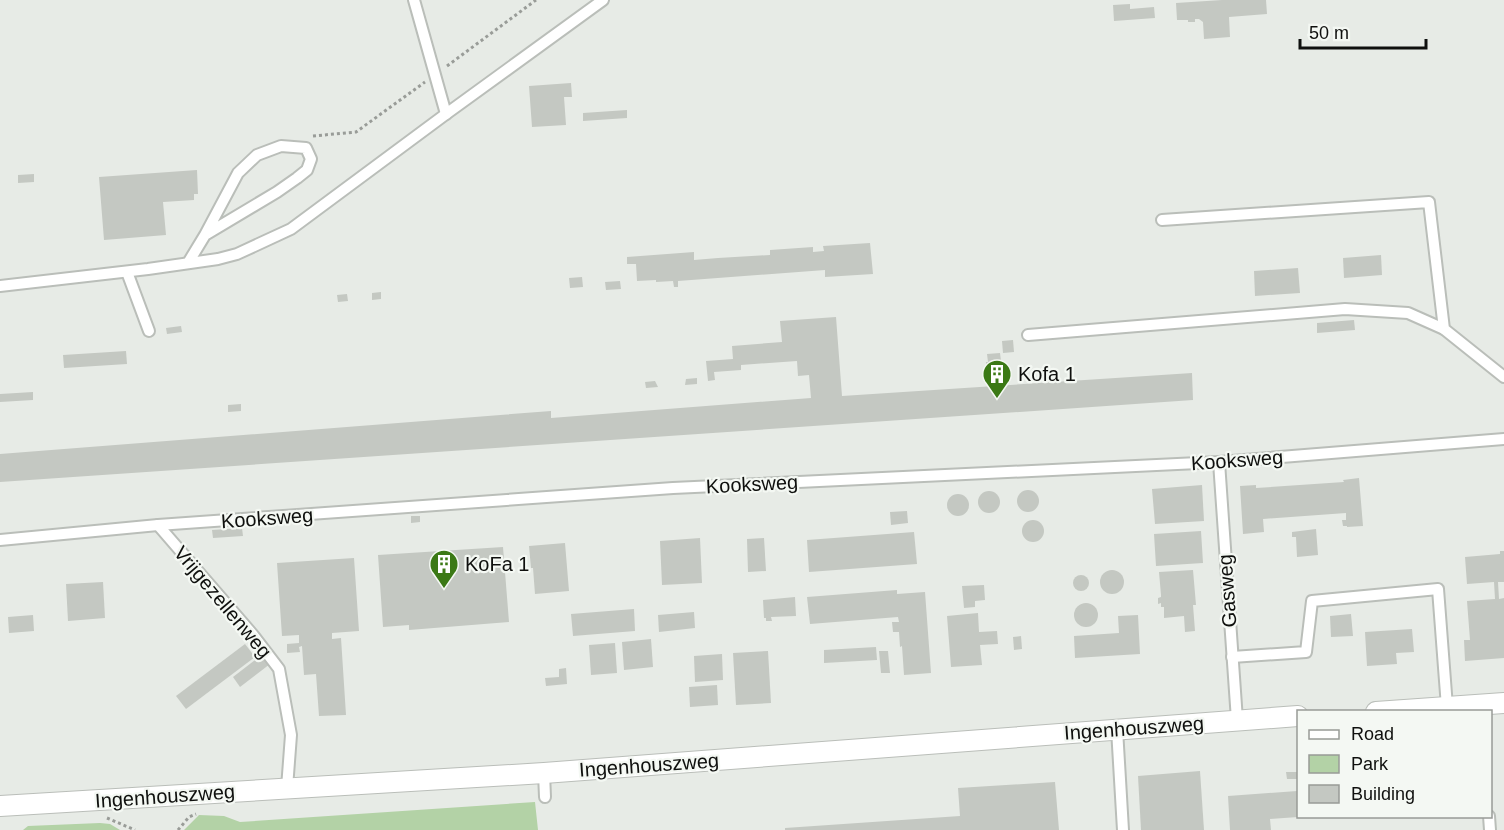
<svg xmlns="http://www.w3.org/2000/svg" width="1504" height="830" font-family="Arial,sans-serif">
<rect width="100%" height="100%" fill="#e7ebe6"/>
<g fill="#b3d2a6">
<path d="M535,802L538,830H184L199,815L224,816L240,822Z"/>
<path d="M100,823L110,824L120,830H23L28,826Z"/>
</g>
<g fill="#c4c8c2">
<path d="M1222,0H1266L1267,14L1229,17L1230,37L1204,39L1203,22L1199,19H1195V22H1188V20H1177L1176,3Z"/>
<path d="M1130,4V9L1154,7L1155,18L1114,21L1113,5Z"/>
<path d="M571,83L572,97H564L566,125L532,127L529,86Z"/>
<path d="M627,110V118L583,121V113Z"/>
<path d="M197,170L198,194H194V200L163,202L166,235L104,240L99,177Z"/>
<path d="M34,174V182L18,183V175Z"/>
<path d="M870,243L873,274L825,277V270L678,281V287H674L673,281L656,282V280L637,281L636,264H627V257L694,252V260L718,258L770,255V250L813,247V252L824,251L823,246Z"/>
<path d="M1381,255L1382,275L1344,278L1343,258Z"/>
<path d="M1298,268L1300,293L1255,296L1254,271Z"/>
<path d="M582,277L583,287L570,288L569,278Z"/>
<path d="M620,281L621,289L606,290L605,282Z"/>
<path d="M381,292V299L372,300V293Z"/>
<path d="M347,294L348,301L338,302L337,295Z"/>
<path d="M836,317L842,396L1192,373L1193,400L0,482V454L551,411V418L811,398L809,375L798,376L797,361L741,365V370L714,372L715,380L708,381L706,361L733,359L732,346L782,342L780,321Z"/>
<path d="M1354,320L1355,330L1317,333V323Z"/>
<path d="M181,326L182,332L167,334L166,328Z"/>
<path d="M1013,340L1014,352L1003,353L1002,341Z"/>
<path d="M126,351L127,364L64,368L63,355Z"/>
<path d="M1000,353L1001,361H1002L1003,364L986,365V362H988L987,354Z"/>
<path d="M697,378V384L685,385L686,379Z"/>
<path d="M655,381L658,387L646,388L645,382Z"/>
<path d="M33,392V400L0,402V394Z"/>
<path d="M241,404V411L228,412V405Z"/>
<path d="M1359,478L1363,526L1347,527V526H1343L1342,520H1346V513L1263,519L1264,532L1243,534L1240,486L1256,485V488L1344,482L1343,480Z"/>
<path d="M1202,485L1204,521L1155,524L1152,489Z"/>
<circle cx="1028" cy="501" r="11"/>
<circle cx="989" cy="502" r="11"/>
<circle cx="958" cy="505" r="11"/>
<path d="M907,511L908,523L891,525L890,512Z"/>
<path d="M411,516H420V522L411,523Z"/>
<circle cx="1033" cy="531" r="11"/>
<path d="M242,528L243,536L213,538L212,530Z"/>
<path d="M1316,529L1318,555L1297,557L1296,537H1292V532Z"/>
<path d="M1201,531L1203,563L1156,566L1154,534Z"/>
<path d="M914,532L917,564L809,572L807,540Z"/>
<path d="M700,538L702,583L662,585L660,541Z"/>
<path d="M764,538L766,571L748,572L747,539Z"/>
<path d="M565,543L569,591L535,594L533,568H531L529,546Z"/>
<path d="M503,547L509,622L409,630V625L383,627L378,555Z"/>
<path d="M1500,551H1504V582H1498L1499,599L1504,598V658L1465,661L1464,640H1470L1467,601L1495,599L1494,582L1467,584L1465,557L1500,554Z"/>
<path d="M354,558L359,631L332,633V639L341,638L346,715L319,716L316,674L304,675L302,646L299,647L300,652L287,653V644L299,643V635L282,636L277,563Z"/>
<circle cx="1112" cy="582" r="12"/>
<path d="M1193,570L1196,605H1193L1195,631L1185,632L1184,616L1164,618V607H1161V603L1158,604V598L1161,597V595L1159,572Z"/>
<circle cx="1081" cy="583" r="8"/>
<path d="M103,582L105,618L68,621L66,584Z"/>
<path d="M984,585L985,600L975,601V607L964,608L962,586Z"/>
<path d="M897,590V594L925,592L931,673L904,675L902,646L900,647L899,632H893L892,622H899L898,617L810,624L807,597Z"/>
<path d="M795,597L796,616L771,617L772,621H766V618H764L763,600Z"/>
<circle cx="1086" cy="615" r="12"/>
<path d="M634,609L635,631L573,636L571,614Z"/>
<path d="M694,612L695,628L659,632L658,615Z"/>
<path d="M978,613L979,632L997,631L998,644L980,645L982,665L951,667L947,616Z"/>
<path d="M1351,614L1353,636L1331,637L1330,616Z"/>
<path d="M33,615L34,631L9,633L8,617Z"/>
<path d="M1138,615L1140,654L1075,658L1074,636L1119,633L1118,616Z"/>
<path d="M1412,629L1414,652L1396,653L1397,664L1367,666L1365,632Z"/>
<path d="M1021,636L1022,649L1014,650L1013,637Z"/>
<path d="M651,639L653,667L624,670L622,642Z"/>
<path d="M615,643L617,673L591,675L589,645Z"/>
<path d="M245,644L255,657L186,709L176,696Z"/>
<path d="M876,647L877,660L824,663V650Z"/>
<path d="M768,651L771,703L736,705L733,653Z"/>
<path d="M879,651H888L890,673H881Z"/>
<path d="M263,654L270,664L240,687L233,677Z"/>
<path d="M722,654L723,680L695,682L694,656Z"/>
<path d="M566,668L567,684L546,686L545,678L559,677V669Z"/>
<path d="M717,685L718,705L690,707L689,687Z"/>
<path d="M1200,771L1204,830H1141L1138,776Z"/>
<path d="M1286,772H1297V779H1287Z"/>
<path d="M1055,782L1059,830H785V828L960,816L958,788Z"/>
<path d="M1297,791L1298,817L1270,819L1271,830H1230L1228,796Z"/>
</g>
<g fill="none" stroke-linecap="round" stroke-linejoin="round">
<g stroke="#babeb9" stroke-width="14">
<g id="lane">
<path d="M414,0L446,114"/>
<path d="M1162,220L1429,202L1444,329L1504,377"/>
<path d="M188,263L205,235L238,173L257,155L281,146L306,148L311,159L307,170L297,178L277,192L205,235"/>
<path d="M127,272L149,331"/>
<path d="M0,286L148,269L218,259L237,254L291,229L446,114L603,0"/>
<path d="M1028,335L1345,309L1408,313L1444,329"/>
<path d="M1219,462L1237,720"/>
<path d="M158,525L253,635L279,669L291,735L287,788"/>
<path d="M0,540L158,525L673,488L1219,462L1504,439"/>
<path d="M1232,657L1306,652L1312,601L1438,589L1447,707"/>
<path d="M1117,729L1123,830"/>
<path d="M544,773L545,797"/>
<path d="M1489,816L1490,830"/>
</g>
</g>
<g stroke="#babeb9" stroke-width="22">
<g id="street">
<path d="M1376,712L1504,703"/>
<path d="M0,806L544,773L1298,716"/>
</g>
</g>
<g stroke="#999c98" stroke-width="3" stroke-dasharray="3 3" stroke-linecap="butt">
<path d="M447,66L536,0"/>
<path d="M313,136L356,132L425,82"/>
<path d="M107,818L135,830"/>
<path d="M178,830L189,817L196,814"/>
</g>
<use href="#lane" stroke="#fff" stroke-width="10"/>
<use href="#street" stroke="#fff" stroke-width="20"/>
</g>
<defs>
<g id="building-pin" transform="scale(1.5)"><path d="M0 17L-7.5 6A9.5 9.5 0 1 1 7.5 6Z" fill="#3b7915" stroke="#f4f8f3"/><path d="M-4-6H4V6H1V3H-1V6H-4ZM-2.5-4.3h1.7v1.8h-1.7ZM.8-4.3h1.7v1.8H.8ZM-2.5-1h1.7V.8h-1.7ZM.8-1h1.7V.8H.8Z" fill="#fff"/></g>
</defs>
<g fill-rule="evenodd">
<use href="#building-pin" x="997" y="374"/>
<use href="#building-pin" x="444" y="564"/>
</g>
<g text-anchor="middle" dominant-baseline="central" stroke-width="4.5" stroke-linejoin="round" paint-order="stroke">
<g font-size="20" fill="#0f100e" stroke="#f4f8f3" text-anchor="start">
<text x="1018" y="374">Kofa 1</text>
<text x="465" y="564">KoFa 1</text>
</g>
<g font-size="20" fill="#0f100e" stroke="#f4f8f3">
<text transform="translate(1237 460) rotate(-4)">Kooksweg</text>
<text transform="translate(752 484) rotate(-3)">Kooksweg</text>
<text transform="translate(267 518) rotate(-4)">Kooksweg</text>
<text transform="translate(1227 591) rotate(-94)">Gasweg</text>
<text transform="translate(223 602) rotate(50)">Vrijgezellenweg</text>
<text transform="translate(1134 728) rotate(-4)">Ingenhouszweg</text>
<text transform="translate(649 765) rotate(-4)">Ingenhouszweg</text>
<text transform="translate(165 796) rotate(-4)">Ingenhouszweg</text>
</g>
</g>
<rect x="1297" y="710" width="195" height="108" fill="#f4f8f3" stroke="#989b97" stroke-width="1.5"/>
<rect x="1309" y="730" width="30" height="9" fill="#ffffff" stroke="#989b97" stroke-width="1.5"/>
<text x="1351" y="740" font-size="18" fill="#0f100e">Road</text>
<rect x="1309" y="755" width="30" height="18" fill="#b3d2a6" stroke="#989b97" stroke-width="1.5"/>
<text x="1351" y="770" font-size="18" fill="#0f100e">Park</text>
<rect x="1309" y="785" width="30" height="18" fill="#c4c8c2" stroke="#989b97" stroke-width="1.5"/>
<text x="1351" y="800" font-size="18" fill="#0f100e">Building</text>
<path d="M1300 39v9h126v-9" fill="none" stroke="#0f100e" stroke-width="3"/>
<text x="1309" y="39" font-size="18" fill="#0f100e" stroke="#f4f8f3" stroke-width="4.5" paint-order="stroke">50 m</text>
</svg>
